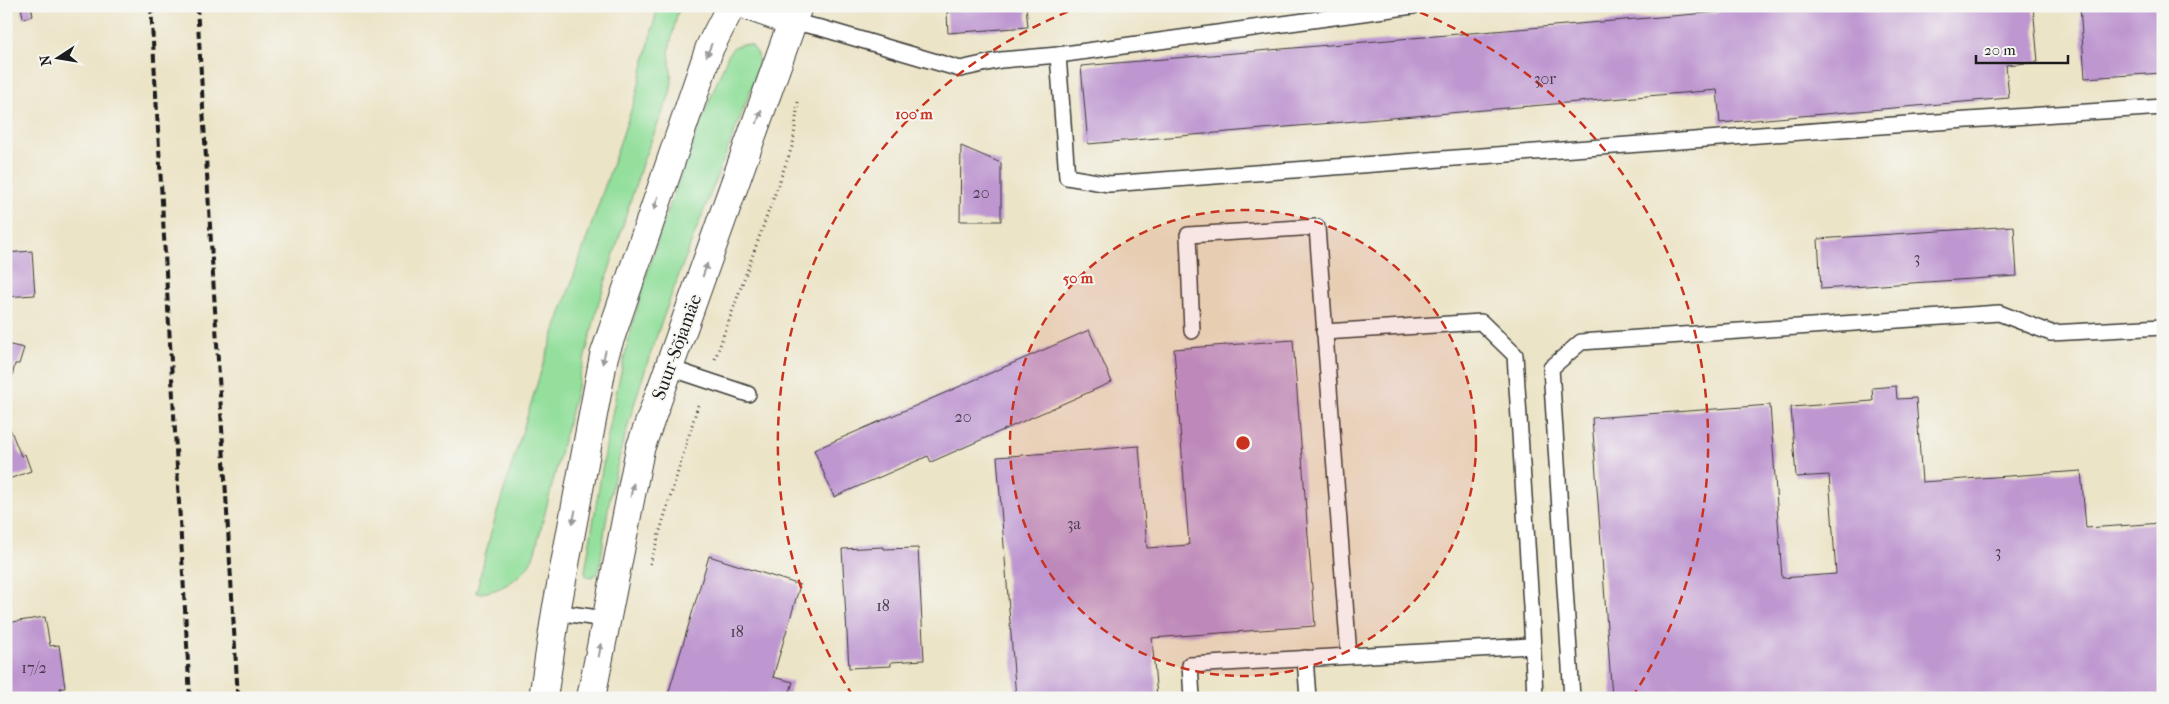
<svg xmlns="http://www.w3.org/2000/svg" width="2169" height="704" font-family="'IM FELL French Canon',serif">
<rect width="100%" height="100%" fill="#f6f6f2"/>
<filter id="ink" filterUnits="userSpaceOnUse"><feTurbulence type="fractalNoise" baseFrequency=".02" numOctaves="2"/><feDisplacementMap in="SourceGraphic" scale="10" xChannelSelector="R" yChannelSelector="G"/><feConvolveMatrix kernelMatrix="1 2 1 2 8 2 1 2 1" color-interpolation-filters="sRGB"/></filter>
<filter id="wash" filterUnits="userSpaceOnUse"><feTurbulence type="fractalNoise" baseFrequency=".0096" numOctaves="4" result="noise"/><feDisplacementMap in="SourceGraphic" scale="20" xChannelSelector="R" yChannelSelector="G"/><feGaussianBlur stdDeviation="1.12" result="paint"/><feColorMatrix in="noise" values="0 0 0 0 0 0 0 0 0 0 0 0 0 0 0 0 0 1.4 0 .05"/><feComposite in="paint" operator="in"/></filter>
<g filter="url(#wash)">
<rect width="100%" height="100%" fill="#ece4c7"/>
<g fill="#93df9b" stroke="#587e5c">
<path d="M658,6H682L677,14L669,50L672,82L670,94L643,161L599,302L537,544C535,550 534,557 530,563C520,580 495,594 476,593L491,532L542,368L636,96Z"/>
<path d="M742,44L751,45L758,54L759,63L754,81C706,209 649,337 616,470C608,502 604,535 600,567L597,574L591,577L586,576L585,571C597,502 607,431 623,363C646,260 688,153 728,55L734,47Z"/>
</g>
<g id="blocks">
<g fill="#be96d0">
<path d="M21,6H31L33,16L23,18Z"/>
<path d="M966,6H1026L1028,27L948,33L947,12L967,10Z"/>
<path d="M1719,6H2033L2038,62L2006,65L2009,98L1720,123L1717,90L1088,144L1081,66L1719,12Z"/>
<path d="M2080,6H2163V73L2085,78Z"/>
<path d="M961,146L1001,163V221H960Z"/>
<path d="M2014,226L2017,276L1821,289L1818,239Z"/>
<path d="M32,251L35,295L6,297V253Z"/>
<path d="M1089,330L1112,382L931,462L928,456L834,497L814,450Z"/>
<path d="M1293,340L1315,626L1152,638L1157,698H1016L997,457L1139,446L1147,548L1189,545L1174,349Z"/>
<path d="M6,344L24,348L19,364H15L7,399Z"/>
<path d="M1896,386L1897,399L1916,398L1922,482L2081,471L2086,528L2163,523V698H1612L1592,418L1770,405L1782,578L1836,574L1829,475L1796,477L1791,407L1873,401L1872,388Z"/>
<path d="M6,409L9,426L21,456L25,454L31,471L6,480Z"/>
<path d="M883,547V549L918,548L924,660L891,662V666L849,668L842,549Z"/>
<path d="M709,556L800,585L773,677L793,682L788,698H667Z"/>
<path d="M45,617L50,646L59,645L65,688H60L62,698H6V623Z"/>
</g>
</g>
</g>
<g filter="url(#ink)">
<use href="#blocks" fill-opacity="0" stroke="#3b3a36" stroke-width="1"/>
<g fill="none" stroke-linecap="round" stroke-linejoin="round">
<g stroke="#3b3a36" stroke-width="18">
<g id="service">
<path d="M792,15L793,22L821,28L960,69L1001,60L1058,55L1413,6"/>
<path d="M1058,55L1067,177L1109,184L1907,124L2163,107"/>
<path d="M1192,331L1188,235L1317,227L1349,656"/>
<path d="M1324,332L1481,322L1515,355L1531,606L1535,698"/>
<path d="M670,368L748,394"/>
<path d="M556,612L605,619"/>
<path d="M1305,658L1308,698"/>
<path d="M1192,698L1190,665L1531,646"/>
<path d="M1572,698L1551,368L1581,342L1999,313L2051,333L2163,327"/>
</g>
</g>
<g stroke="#3b3a36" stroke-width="30">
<g id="secondary">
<path d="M748,6L793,22"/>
<path d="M543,698L556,612L604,356L710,47L731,6"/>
<path d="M591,698L640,449L798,6"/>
</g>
</g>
<g stroke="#3b3a36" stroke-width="3" stroke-dasharray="1 4" stroke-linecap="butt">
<path d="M715,359L793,144L798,102"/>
<path d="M650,564L699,402"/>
</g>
<use href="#service" stroke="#fff" stroke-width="15"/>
<use href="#secondary" stroke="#fff" stroke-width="28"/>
<g stroke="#1c1c1c" stroke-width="4" stroke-dasharray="8 4" stroke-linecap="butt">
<path d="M151,6L190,698"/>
<path d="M197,6L238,698"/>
</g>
</g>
<defs><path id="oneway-solid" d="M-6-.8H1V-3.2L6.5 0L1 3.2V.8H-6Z" transform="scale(1.25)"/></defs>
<g fill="#999">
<use href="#oneway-solid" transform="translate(709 50) rotate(112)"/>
<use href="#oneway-solid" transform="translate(759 117) rotate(-70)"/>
<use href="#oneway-solid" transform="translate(656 203) rotate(109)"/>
<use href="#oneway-solid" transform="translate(705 270) rotate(-70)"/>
<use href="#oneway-solid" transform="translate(604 357) rotate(104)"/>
<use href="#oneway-solid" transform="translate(632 490) rotate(-78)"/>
<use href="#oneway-solid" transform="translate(574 517) rotate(101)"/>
<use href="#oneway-solid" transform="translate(600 650) rotate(-80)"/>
</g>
</g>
<circle cx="1243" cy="443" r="233" fill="#c8321e" fill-opacity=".12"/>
<g fill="none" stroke="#c8321e" stroke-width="2.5" stroke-dasharray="9 6">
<circle cx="1243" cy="443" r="233"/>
<path d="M853 696A465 465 0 0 1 1080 7M1406 7A465 465 0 0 1 1633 696"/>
</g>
<g text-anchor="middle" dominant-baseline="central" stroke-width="4" stroke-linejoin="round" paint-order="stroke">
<g font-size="16" fill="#443a49">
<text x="1545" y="78">30r</text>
<text x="981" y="192">20</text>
<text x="1917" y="257">3</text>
<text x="963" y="416">20</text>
<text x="1074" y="523">3a</text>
<text x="1998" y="551">3</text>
<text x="883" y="605">18</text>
<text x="737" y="631">18</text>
<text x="34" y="667">17/2</text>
</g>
<g font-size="19" fill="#1c1c1c" stroke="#f6f6f2">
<text transform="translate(677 347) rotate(-70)">Suur-Sõjamäe</text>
</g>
</g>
<circle cx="1243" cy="443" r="8" fill="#c8321e" stroke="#f6f6f2" stroke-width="2.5"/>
<g font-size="15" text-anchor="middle" font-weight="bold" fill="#c8321e" stroke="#f6f6f2" stroke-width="4" stroke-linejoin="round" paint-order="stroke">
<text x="914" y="119">100 m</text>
<text x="1078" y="283">50 m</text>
</g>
<rect width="2169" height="704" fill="none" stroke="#f6f6f2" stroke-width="25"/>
<g transform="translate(58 58) rotate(258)" stroke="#f6f6f2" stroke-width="4" paint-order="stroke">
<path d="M0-4L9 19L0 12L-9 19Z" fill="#1c1c1c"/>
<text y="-8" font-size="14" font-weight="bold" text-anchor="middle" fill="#1c1c1c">N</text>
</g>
<path d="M1976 55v8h92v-8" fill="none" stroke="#1c1c1c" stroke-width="2.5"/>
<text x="1984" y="55" font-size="15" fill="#1c1c1c" stroke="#f6f6f2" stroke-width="4" paint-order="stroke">20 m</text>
</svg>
